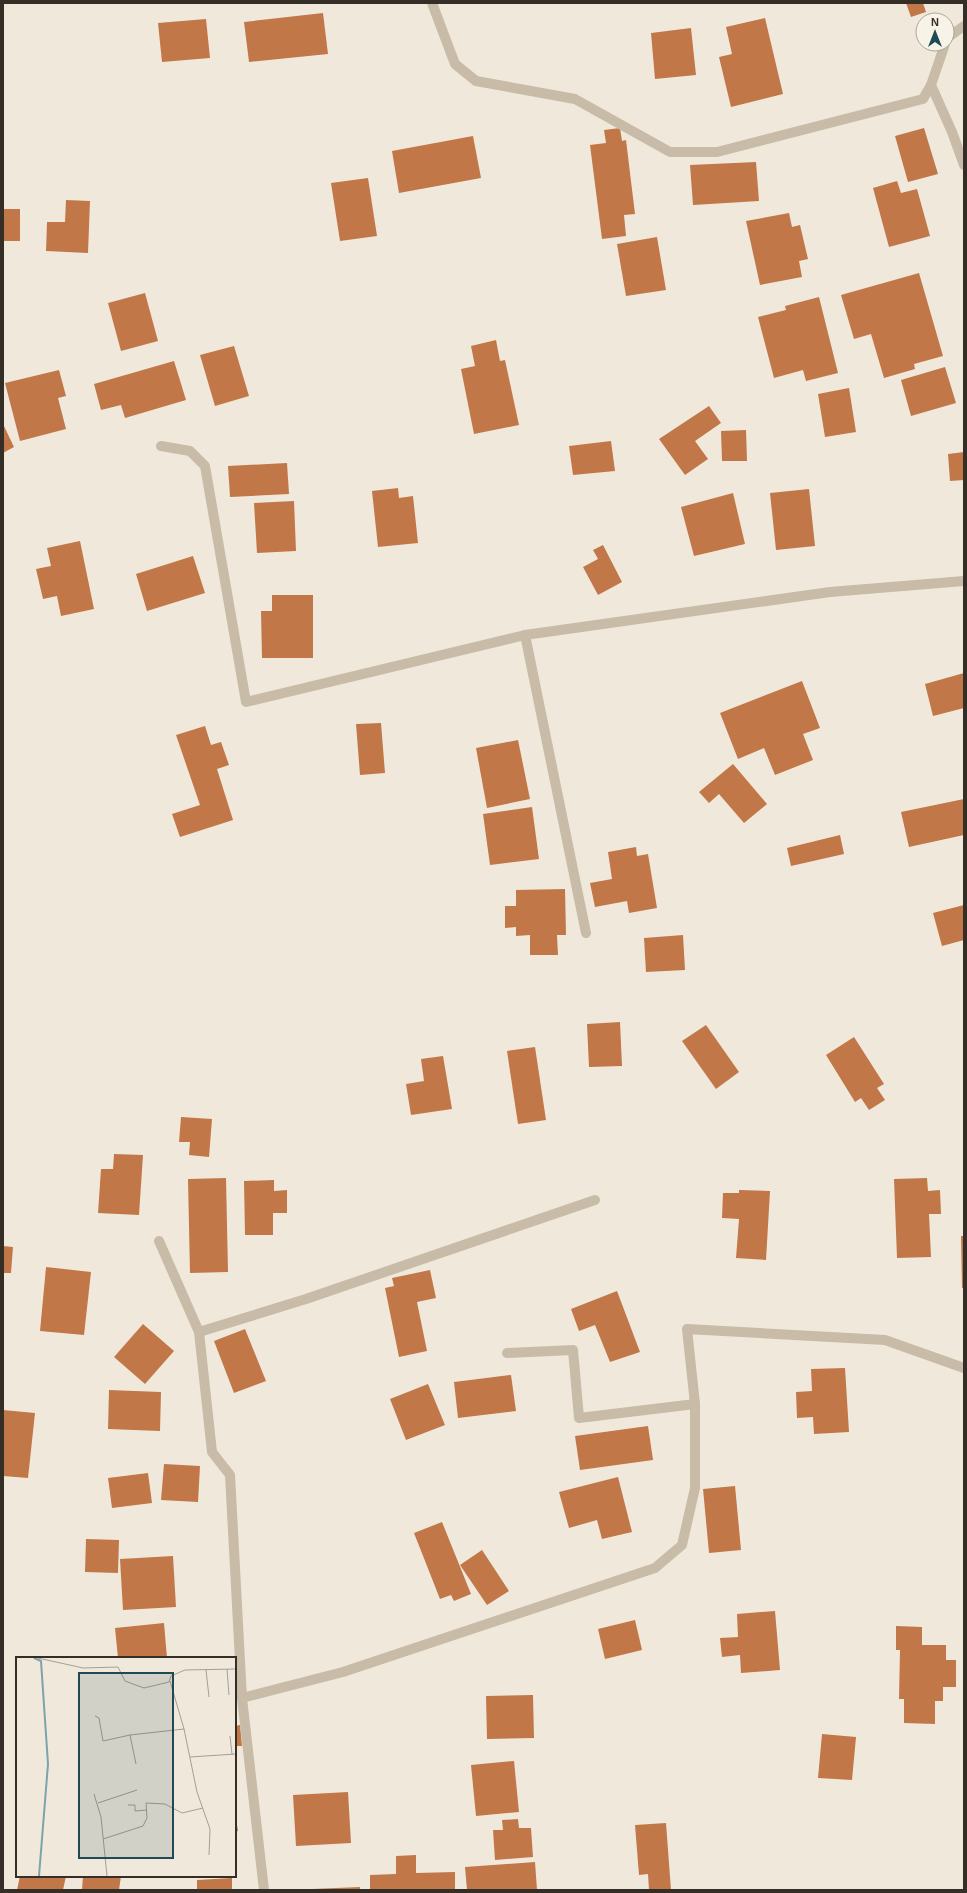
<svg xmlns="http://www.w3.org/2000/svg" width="967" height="1893" font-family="Arial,sans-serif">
<rect width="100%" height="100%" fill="#f0e9db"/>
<g fill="#c17748">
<path d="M906,3H923L926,12L911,17Z"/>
<path d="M323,13L328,54L249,62L244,22Z"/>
<path d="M765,18L783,94L731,107L719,57L732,54L726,27Z"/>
<path d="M206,19L210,58L162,62L158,23Z"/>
<path d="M691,28L696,75L655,79L651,33Z"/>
<path d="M620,128L622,141L626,140L635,214L624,215L626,236L602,239L590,145L606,143L604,130Z"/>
<path d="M924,128L938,174L908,182L895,136Z"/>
<path d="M473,136L481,178L399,193L392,151Z"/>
<path d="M756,162L759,201L693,205L690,165Z"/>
<path d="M368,178L377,236L340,241L331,183Z"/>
<path d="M897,181L901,193L917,189L930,236L889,247L873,188Z"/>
<path d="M66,200L90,201L88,253L46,251L47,222H65Z"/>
<rect x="3" y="209" width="17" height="32"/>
<path d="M789,213L792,227L800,225L808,259L799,261L802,277L760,285L746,221Z"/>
<path d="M657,237L666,290L626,296L617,244Z"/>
<path d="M919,273L943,356L914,364L915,369L884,378L871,334L854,339L841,295Z"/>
<path d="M145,293L158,341L121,351L108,303Z"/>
<path d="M819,297L838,373L806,381L803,370L774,378L758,317L786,310L785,306Z"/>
<path d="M496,340L500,361L505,360L519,425L474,434L461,369L475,366L471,346Z"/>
<path d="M234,346L249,396L215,406L200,355Z"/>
<path d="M174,361L186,400L125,418L121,405L101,410L94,384Z"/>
<path d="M945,367L956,403L911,416L901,380Z"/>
<path d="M59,370L66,396L58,398L66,429L20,441L5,383Z"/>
<path d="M849,388L856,432L825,437L818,394Z"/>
<path d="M709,406L721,423L695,441L708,459L685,475L659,439Z"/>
<path d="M3,424L14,447L3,453Z"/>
<path d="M746,430L747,461H722L721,431Z"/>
<path d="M611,441L615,471L573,475L569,446Z"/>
<path d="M964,452V480L950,481L948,454Z"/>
<path d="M287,463L289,494L230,497L228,466Z"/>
<path d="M398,488L399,498L413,496L418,543L378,547L372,491Z"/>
<path d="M809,489L815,546L776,550L770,493Z"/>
<path d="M733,493L745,544L694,556L681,507Z"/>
<path d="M294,501L296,551L257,553L254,503Z"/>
<path d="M80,541L94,609L61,616L57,596L43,599L36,569L51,566L47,548Z"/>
<path d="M603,545L622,582L598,595L583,567L598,559L593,550Z"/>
<path d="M193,556L205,593L147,611L136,574Z"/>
<path d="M272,595H313V658H262L261,611H272Z"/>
<path d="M964,673V708L933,716L925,684Z"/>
<path d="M802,681L820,728L803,734L813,760L775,775L764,748L738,759L720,713Z"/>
<path d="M381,723L385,773L360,775L356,724Z"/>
<path d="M205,726L211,745L221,742L229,765L217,769L233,820L180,837L172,814L200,805L176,735Z"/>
<path d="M518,740L530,799L487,808L476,748Z"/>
<path d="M733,764L767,804L744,823L719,794L709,803L699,792Z"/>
<path d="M964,799V835L909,847L901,812Z"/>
<path d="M532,807L539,859L490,865L483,814Z"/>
<path d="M840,835L844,854L791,866L787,848Z"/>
<path d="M636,847L637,856L648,854L657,908L629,913L627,901L595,907L590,883L612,879L608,852Z"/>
<path d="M565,889L566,935H557L558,955H530V935L516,936V927L505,928V906H516V890Z"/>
<path d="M964,905V940L942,946L933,913Z"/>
<path d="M683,935L685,970L646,972L644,938Z"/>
<path d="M620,1022L622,1066L589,1067L587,1024Z"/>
<path d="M706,1025L739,1072L716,1089L682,1041Z"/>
<path d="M854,1037L884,1084L877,1088L885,1100L869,1110L861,1098L855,1102L826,1055Z"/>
<path d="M535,1047L546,1120L518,1124L507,1051Z"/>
<path d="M443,1056L452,1109L411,1115L406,1084L424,1081L421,1059Z"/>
<path d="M181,1117L212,1119L209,1157L189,1155L190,1142H179Z"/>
<path d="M114,1154L143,1155L139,1215L98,1213L101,1169H113Z"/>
<path d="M226,1178L228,1272L190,1273L188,1179Z"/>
<path d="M927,1178L928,1191L940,1190L941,1214H929L931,1257L897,1258L894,1179Z"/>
<path d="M274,1180V1191L287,1190V1213H273V1235H245L244,1181Z"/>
<path d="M739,1190L770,1191L766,1260L736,1258L739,1219L722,1218L723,1193H739Z"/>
<path d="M961,1236H964V1288H962Z"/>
<path d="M3,1246L13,1247L11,1273H3Z"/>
<path d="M46,1267L91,1272L84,1335L40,1331Z"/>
<path d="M430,1270L436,1298L417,1302L427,1351L399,1357L385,1288L394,1286L392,1278Z"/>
<path d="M617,1291L640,1352L610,1362L595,1325L579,1331L571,1309Z"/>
<path d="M143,1324L174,1351L145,1384L114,1357Z"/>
<path d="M245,1329L266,1381L234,1393L214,1341Z"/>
<path d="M845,1368L849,1432L814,1434L813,1417L797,1418L796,1392L812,1391L811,1369Z"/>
<path d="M511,1375L516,1411L458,1418L454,1382Z"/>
<path d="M428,1384L445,1425L406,1440L390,1399Z"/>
<path d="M109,1390L161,1392L160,1431L108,1429Z"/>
<path d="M3,1410L35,1413L28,1478L3,1476Z"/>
<path d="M648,1426L653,1460L580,1470L575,1436Z"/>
<path d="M164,1464L200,1466L198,1502L161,1500Z"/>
<path d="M148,1473L152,1503L112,1508L108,1478Z"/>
<path d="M618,1477L632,1532L602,1539L597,1520L569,1528L559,1492Z"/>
<path d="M735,1486L741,1550L709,1553L703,1489Z"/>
<path d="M442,1522L471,1594L454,1601L451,1595L440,1599L414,1533Z"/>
<path d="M86,1539L119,1540L118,1573L85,1572Z"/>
<path d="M482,1550L509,1591L487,1605L460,1565Z"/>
<path d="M173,1556L176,1607L123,1610L120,1559Z"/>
<path d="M775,1611L780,1670L741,1673L740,1655L722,1657L720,1638L738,1637L737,1614Z"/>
<path d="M635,1620L642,1650L605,1659L598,1629Z"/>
<path d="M164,1623L167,1658H118L115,1628Z"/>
<path d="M896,1626L922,1627V1645H946V1660H956V1687H943V1701H935V1724L904,1723V1699H899L900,1650H896Z"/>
<path d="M533,1695L534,1738L487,1739L486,1696Z"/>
<path d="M240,1725L242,1746H235V1726Z"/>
<path d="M822,1734L856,1737L852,1780L818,1778Z"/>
<path d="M514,1761L519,1812L476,1816L471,1765Z"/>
<path d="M348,1792L351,1843L296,1846L293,1795Z"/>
<path d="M235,1813L238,1831L235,1832Z"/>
<path d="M518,1819L519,1828H531L533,1857L495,1860L493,1830H503L502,1820Z"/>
<path d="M666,1823L671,1890H649L648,1874L639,1875L635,1825Z"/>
<path d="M416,1855V1873L455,1872V1890H370V1875L396,1874V1856Z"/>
<path d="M535,1862L537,1890H467L465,1867Z"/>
<path d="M20,1876H66L63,1890H17Z"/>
<path d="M83,1876H121L119,1890H82Z"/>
<path d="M232,1878V1890H197V1880Z"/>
<path d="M360,1887V1890H312V1889Z"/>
</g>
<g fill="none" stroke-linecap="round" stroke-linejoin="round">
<g stroke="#c8bba7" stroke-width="10">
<path d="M432,3L455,64L476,81L575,99L670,152H717L923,99L931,85L945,44"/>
<path d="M947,38L964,26"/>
<path d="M931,85L952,132L964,165"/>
<path d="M161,446L190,451L205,466L246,702L525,635L830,592L964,581"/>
<path d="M525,635L586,933"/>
<path d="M159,1241L199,1332L212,1452L230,1475L242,1698L264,1890"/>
<path d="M199,1332L306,1299L595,1200"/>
<path d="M507,1353L573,1350L579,1418L695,1404"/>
<path d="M242,1698L343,1672L655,1568L682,1545L695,1488V1404L687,1329L885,1340L964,1368"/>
</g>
</g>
<g transform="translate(16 1657)">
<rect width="220" height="220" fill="#f0e9db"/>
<path fill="none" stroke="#7ba3ac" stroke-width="2" d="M18,1L25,4L32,107L23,219"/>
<path fill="none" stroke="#a59e93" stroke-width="1" d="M22,1L67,11L102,10L109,24L128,31L153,25L155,19L169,13L220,12M211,12L213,38M190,13L193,40M154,24L168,72L181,135L194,172L193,198M79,59L83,61L87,84L114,78L168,72M114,78L120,107M214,79L216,97M174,100L220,97M78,137L85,160L91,219M82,146L121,133M112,148H119V154L131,153M87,182L127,169L131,161L130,146L149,147L166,156L187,151"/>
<path fill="#1f4954" fill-opacity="0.15" stroke="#1f4954" stroke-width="2" d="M63,16H157V201H63Z"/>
<rect width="220" height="220" fill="none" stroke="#352e27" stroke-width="2"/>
</g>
<rect width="967" height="1893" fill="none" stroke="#352e27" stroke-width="8"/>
<g transform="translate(935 32)"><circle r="19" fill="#f8f3e7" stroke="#aaa49a"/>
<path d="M0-3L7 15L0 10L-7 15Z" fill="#1f4954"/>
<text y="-6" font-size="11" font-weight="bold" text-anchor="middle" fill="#352e27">N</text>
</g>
</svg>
